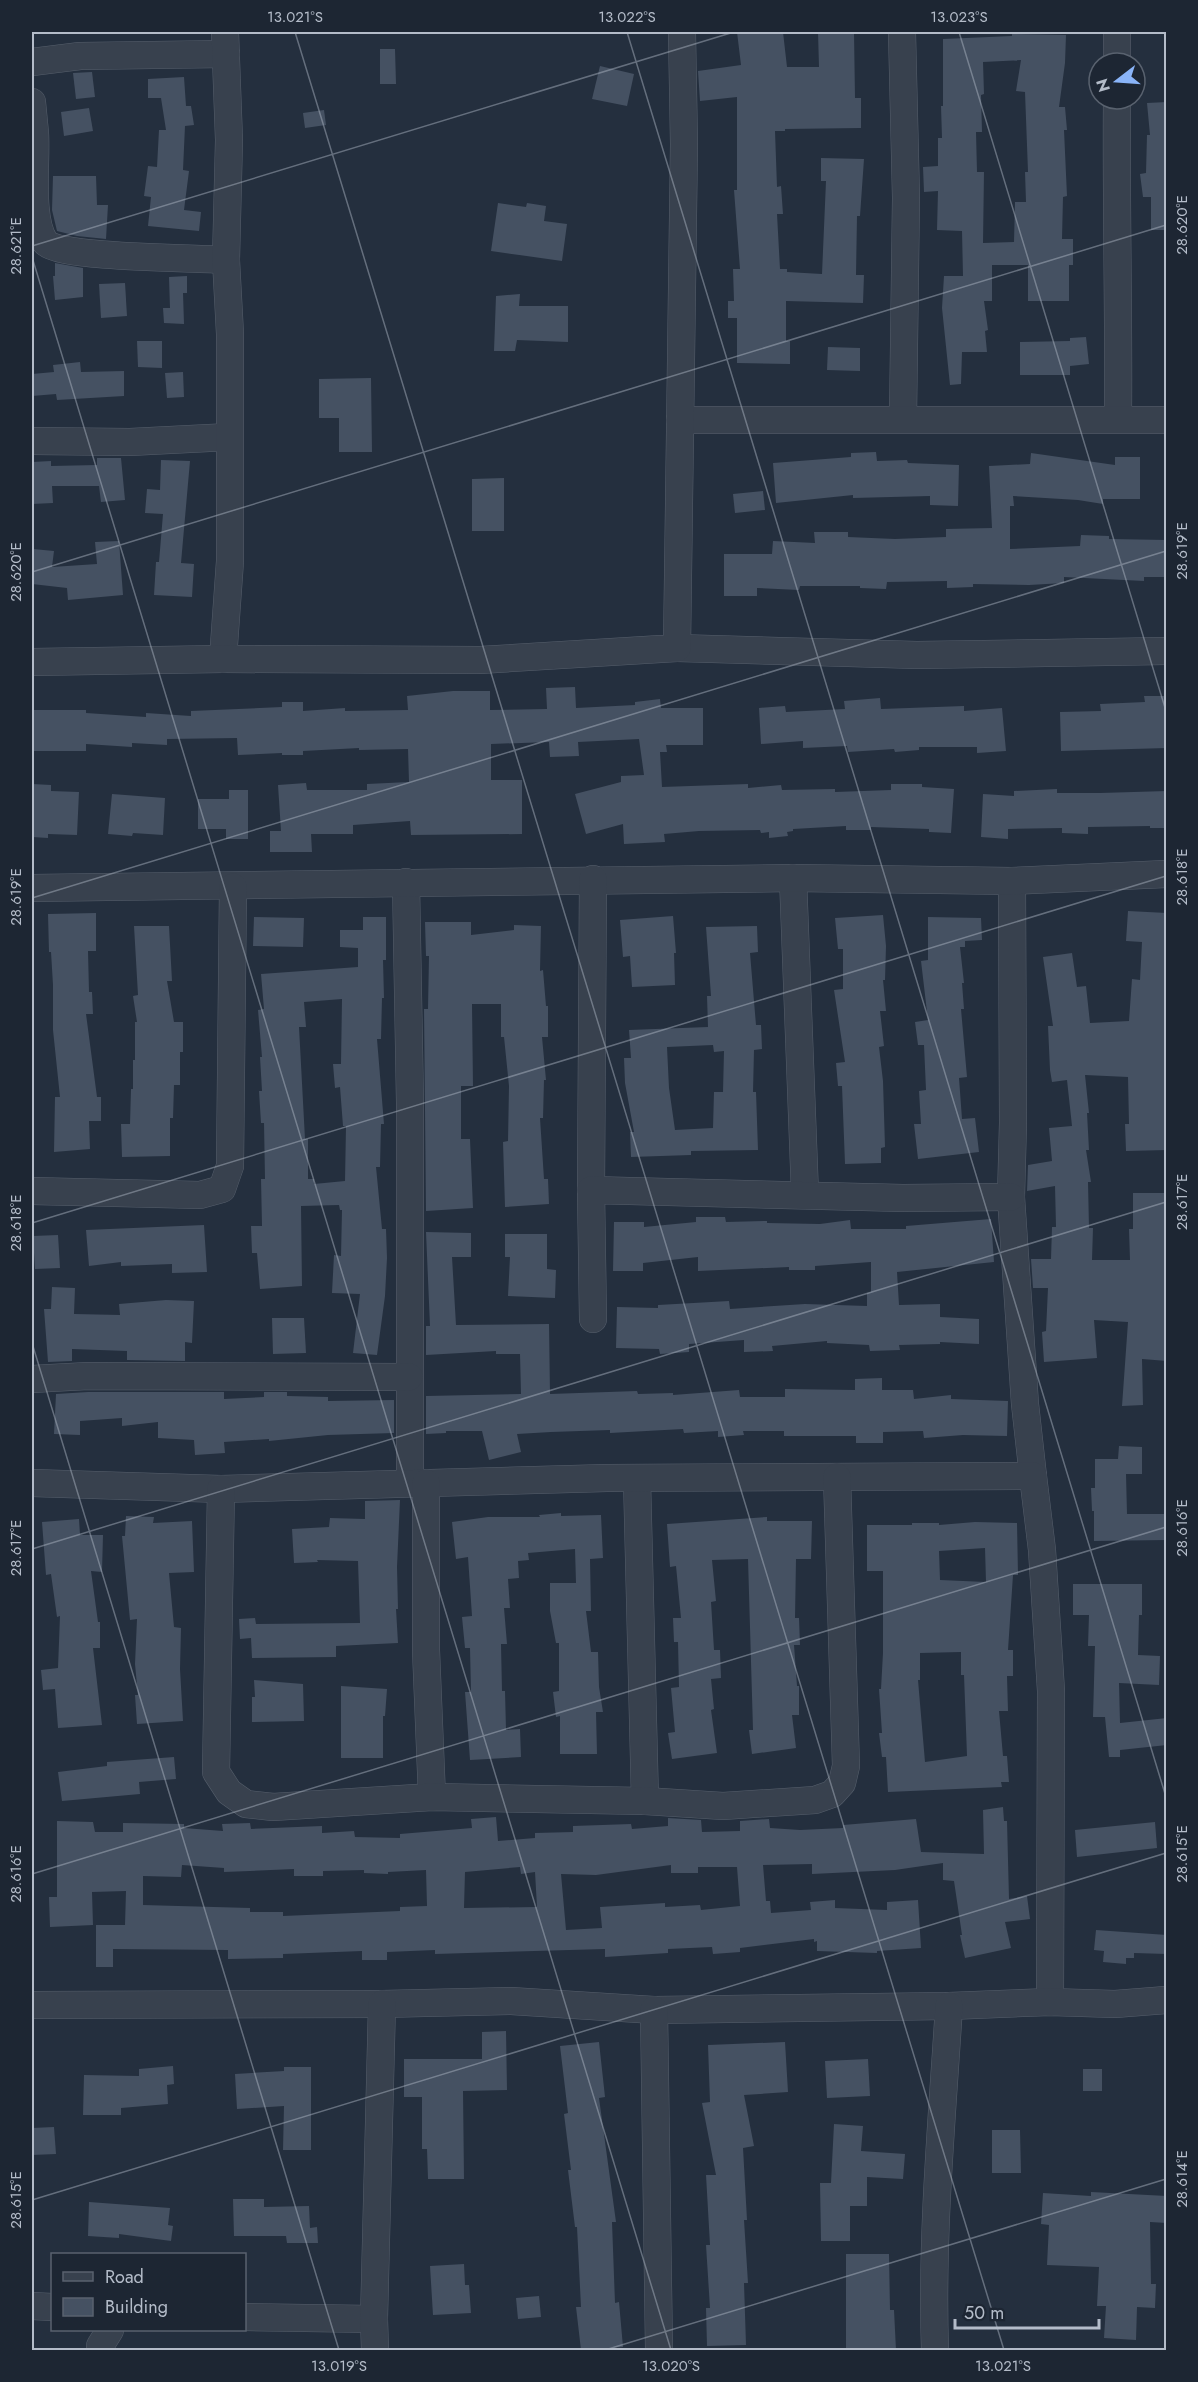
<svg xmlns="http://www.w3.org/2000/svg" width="1198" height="2382" font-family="Jost,sans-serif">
<rect width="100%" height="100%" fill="#242f3e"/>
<g fill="#455162" fill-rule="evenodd">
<path d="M737,32H783L787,67H819L818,32H854L855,98H861V128L785,129V131H775L777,187L781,186L783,214H777L780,269H787V272L822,274L826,181H821V158L864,159L860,216H857L856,275H864L863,303L786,301V341H790V364L737,363V318H728V301H734L733,269H740L734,190H737V97L700,101L698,71L741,65Z"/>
<path d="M1012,34L1066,35L1065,63L1059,107H1065L1067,130H1064L1067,196L1063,197L1062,239H1073V265H1069V301H1028V265H992V301H984L988,330L985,331L987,352H962L961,384L950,385L942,308L944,276H963L962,231L937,230L938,191L924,192L923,167L938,166V138H942L941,106H943V39L1012,36ZM1021,60L1016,91L1025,92L1028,172H1025L1026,202H1015L1014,242L983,243L984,172H977L976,132H982L981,95L984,94L983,62Z"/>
<path d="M380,49H395L396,84H380Z"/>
<path d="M600,66L634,74L627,106L592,99Z"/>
<path d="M92,72L95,97L76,99L73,73Z"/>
<path d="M184,77L186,106H191L194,125L185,126L183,170L189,171L184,210L201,212L199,231L148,226L151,197L144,196L148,166L157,167L159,130H166L161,98H148V79Z"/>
<path d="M1167,102V230H1151V197H1143L1140,174L1146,173L1147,135H1150L1147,103Z"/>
<path d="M89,108L93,131L64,136L61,112Z"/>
<path d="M324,110L326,125L305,128L303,113Z"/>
<path d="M53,176H96L97,205H108L106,239L77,236L57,231L52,210Z"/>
<path d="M498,203L526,207L527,203L546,206L544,221L567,224L562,261L491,251Z"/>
<path d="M55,263L83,268V297L55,300L53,276H55Z"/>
<path d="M187,276V293H183L184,324L164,323L163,308H170L169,277Z"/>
<path d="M125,283L127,316L101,318L99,284Z"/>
<path d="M520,294L519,306H568V342L517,340L515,351H494L496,296Z"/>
<path d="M1086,337L1089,364L1070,366V375H1020V342L1070,341V338Z"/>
<path d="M137,341H162V368L138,367Z"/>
<path d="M828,347L860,348V371L827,370Z"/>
<path d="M80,362L81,372L124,371V396L57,400L56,394L32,396V374L54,372L53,365Z"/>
<path d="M183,372L184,397L167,398L165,373Z"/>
<path d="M371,378L372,452H339V418H319V379Z"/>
<path d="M876,452L877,461L907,460L908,463L959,465L958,506L930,505V496L853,498V495L776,503L773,463L851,457V453Z"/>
<path d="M1031,453L1115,465V457H1140V499H1103V504L1078,500L1013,496L1014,506H1010V549L1080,546L1081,535L1109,536V539L1167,540V577H1144V581L1064,577V583L1029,585L973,584V587L947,588V581L887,582L886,589L860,588V586H800L799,590L757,588V596H724V554H772L773,541L815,543L814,532H848V537L895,539L946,537V529L992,528L989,466L1030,464Z"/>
<path d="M97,458H121L125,500L101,502L99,486H52L53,503L32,504V462L51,461V466L97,465Z"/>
<path d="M161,460L190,461L181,563L194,564L192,597L154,595L156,562H159L163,514L145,513L147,489L160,490Z"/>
<path d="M504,478V531H472V479Z"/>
<path d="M763,491L765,510L735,513L733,494Z"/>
<path d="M119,541L123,595L68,600L67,588L32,584L33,549L54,551L52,567L97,564L95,542Z"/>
<path d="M575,687L576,708L635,705V702L660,699L661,708H703V745H666L667,752H660L662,787L748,784V788L781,785L782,790L835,789V792L891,790V784H922V787L954,789L951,833L929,832V829L871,827V830H846V826L793,829V831L787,832L788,836L769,838V832L761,833L760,830L699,831L664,834L665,842L624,844L623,824L586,834L575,794L621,782V776L644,775L639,739L578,742L579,756L550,757L549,742L491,744V780H522V834L411,835L410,821L353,825V834H311L312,852H270V831H281L278,785L306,783L307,790H367V784L409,782L408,749L359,750V748L303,751V755H282V753L238,755L237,738L167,739V745L132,743V747L86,744V751H32V710H86V713L146,717V713L191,716V711L282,707V702H303V711L345,708V711L408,710L407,696L453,691H490V710L547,709L546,688Z"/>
<path d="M1144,696H1167V748L1061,751L1060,712L1101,711L1100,704L1145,702Z"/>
<path d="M880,698L881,709L964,706V711L1002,708L1006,751L977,753V747H919V750L895,752L894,749L848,752L847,746L803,748V741L761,744L759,708L785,706L786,712L845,709L844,701Z"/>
<path d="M32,784L51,785V791L79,792L77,835L48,834V838L32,837Z"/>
<path d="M1057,789V793H1100L1167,791V828H1150V826L1088,827V834L1062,833V828L1008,829V839L981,837L983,794L1014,796V791Z"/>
<path d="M229,790H248V839H226V829H198V799H229Z"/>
<path d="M112,794L165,798L163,835L133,833L132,836L108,834Z"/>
<path d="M1128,911L1167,913V1150L1126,1151L1125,1124H1129L1128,1077L1085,1075L1089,1113H1087L1089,1150H1086L1091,1182H1088L1089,1228H1093L1092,1260H1130L1129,1229H1133V1193H1167V1361L1142,1359L1143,1405L1122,1406L1128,1322L1094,1320L1097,1358L1044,1362L1042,1332L1046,1331L1048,1288H1033L1031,1259H1051L1052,1227H1056L1055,1186L1027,1191L1028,1165L1052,1161L1049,1128L1072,1126L1067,1080L1052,1082L1050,1070L1048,1026H1053L1043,957L1072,953L1077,987L1086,986L1090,1023L1129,1021L1132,979L1140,980L1142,942L1126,941Z"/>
<path d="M96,913V951H88L89,992H92L93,1014H86L97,1097H101V1121H89L90,1149L54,1152L55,1097H60L53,1030V985L51,952H49L48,914Z"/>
<path d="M883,915L886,946L885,980H883L886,1011H880L884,1046L879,1047L883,1081L885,1147L881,1148V1163L845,1164L842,1086H838L836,1063L845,1062L834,990L843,989V949H838L835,918Z"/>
<path d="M673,916L676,953H674L675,985L632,987L630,956L623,957L620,920Z"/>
<path d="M254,917L304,918L303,947L253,946Z"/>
<path d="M363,917H386V960H383L384,998H382L381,1039H377L384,1124H381L380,1167H376L382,1229H386L387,1258L385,1296L377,1355L353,1353L360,1294L332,1293L334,1255L341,1256L342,1210H340L339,1205L301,1206L302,1286L260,1289L257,1253H252L251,1226H262L261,1179H265L264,1123H261L259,1091H262L260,1057H262L258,1010L264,1009L261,974L358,967V948L340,947V930H363ZM342,999L341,1064H333L335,1088L340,1087L343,1126H346L345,1181L314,1184V1179H308V1139H305L299,1027H306L304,1002Z"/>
<path d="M928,917L981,918L982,940L965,941V947H960L964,983H962L964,1009H961L967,1077L959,1078L962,1119L975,1118L979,1152L918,1159L914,1124H921L919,1091L926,1090L924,1045H918L915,1022L928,1020L921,961L928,960Z"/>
<path d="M425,922H471V935L514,930V925L541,926L540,971L543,970L546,1006H548V1037H542L546,1080H544L543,1118H540L544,1179H548L549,1204L505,1207L503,1142L508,1141L509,1086L504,1037H501V1004H472L473,1086H461V1139H470L473,1208L426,1211L424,1009H428L429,956H426Z"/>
<path d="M134,926H169L172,981H167L174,1022H183V1052H180V1085H174L173,1118H170V1156L122,1157L121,1124H130L131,1089H133V1060H135V1022H137L133,996L138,995Z"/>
<path d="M757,926L758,952L750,953L756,1025H761L762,1049L754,1050L753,1092H756L758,1150L691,1151V1155L631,1157L630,1132H634L625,1083L624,1058H631L629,1030L708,1027L707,996H711L706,927ZM713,1045L714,1052L724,1051L723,1092H714L713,1128L675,1130L669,1088L667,1047Z"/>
<path d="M696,1217H725L726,1222L767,1221V1223L820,1224L850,1220L851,1229H906V1226L991,1219L994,1262L897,1272L899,1305L940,1304V1317L979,1319V1344L940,1342V1344L899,1345L900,1350L870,1351L869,1345L827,1343V1341L772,1346L773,1351L744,1352V1340L689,1344V1352L660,1354L659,1349L616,1348L617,1307L658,1308V1305L729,1301L730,1309L805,1304L867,1306V1293L871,1292V1262L815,1266V1270H789V1267L698,1271V1257L643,1263V1271H613L614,1222H644V1227L696,1222Z"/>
<path d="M204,1225L207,1272L172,1273V1264L121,1266V1262L89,1266L86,1230Z"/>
<path d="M426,1232L471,1233V1257H452L456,1325L549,1324L550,1394L637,1391L638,1394L673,1393V1395L739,1390L740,1397H785V1389L855,1390V1379L882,1378V1390H913L914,1399L951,1395V1399L1008,1401L1007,1436L963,1435L924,1438L923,1431L883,1432V1443H856V1436H784V1431H743L744,1435L718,1437V1431L684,1433L683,1429L610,1433V1430L551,1432L517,1434L521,1452L489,1460L482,1431H446V1433L426,1434V1396L521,1394L520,1354H496V1351L426,1355V1326H430Z"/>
<path d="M505,1234H547V1269L556,1270L555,1298L508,1296L510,1257H505Z"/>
<path d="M58,1235L60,1268L35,1269L33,1236Z"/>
<path d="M52,1287L75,1288L74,1314L120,1315L119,1304L166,1300L194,1301L192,1343L185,1342V1361L127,1360V1351L72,1349V1361L48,1362L44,1309H51Z"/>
<path d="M272,1318H304L306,1353L273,1354Z"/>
<path d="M88,1392H224V1399L264,1397V1392H287V1396L328,1397V1401L394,1400V1433L328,1435L269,1441V1439L224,1442L225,1453L195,1455L194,1440L158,1438V1422L122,1426V1418L80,1421V1435L54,1434L56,1394Z"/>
<path d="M1119,1446L1142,1447V1474H1126L1127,1514H1167V1540L1094,1541V1511H1092L1091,1488H1095V1459H1118Z"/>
<path d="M400,1500L397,1567L398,1609H396L398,1643L336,1646V1657L252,1658L251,1638L240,1639L239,1619L255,1618L256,1624L360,1623L358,1561L317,1560L318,1562L294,1563L292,1529L329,1527L330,1518L365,1519V1501Z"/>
<path d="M561,1513V1516L601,1515L603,1558L590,1559L591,1611H586L591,1652H598L599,1687L603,1712H596L597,1754H560V1716L556,1717L553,1692L559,1691V1643H556L550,1611V1583H576L575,1549L528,1553L529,1560L518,1561L519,1578L508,1579L510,1608H504L507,1644H501L502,1691H505L506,1730L520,1729L521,1757L470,1760L465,1692H471L470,1648H465L462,1617L472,1616L468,1557L456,1559L452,1522L488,1517H540L539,1515Z"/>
<path d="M126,1516L154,1517L153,1523L192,1521L194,1572L169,1573L174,1627L181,1628L180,1669L183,1721L137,1724L135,1695H138L135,1664L137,1619L130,1620L122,1536H125Z"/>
<path d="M767,1517V1521H812L811,1559H796L795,1618H799L800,1645H794L797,1686H799V1715H792L796,1748L752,1754L749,1730H753L748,1559L712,1560L716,1601L711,1602L714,1650H720L721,1678L711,1679L714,1709L711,1710L717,1753L672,1759L668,1733L675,1732L671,1688L679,1687L678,1642H674L673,1618H681L676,1566L670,1567L667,1524Z"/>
<path d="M79,1519L80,1535H103L102,1572L91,1571L98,1622H100V1648H93L102,1725L58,1728L55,1689L43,1690L41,1670L58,1668L60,1616L57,1617L51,1574L46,1575L42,1522Z"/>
<path d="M975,1522L1017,1523L1018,1575H1013L1008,1650H1013V1676H1007L1008,1711H999L1003,1756H1007L1009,1782H1001L1002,1787L888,1792L886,1757H882L879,1733H882L879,1689H881L883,1653V1571H867V1525H912V1523H939V1525ZM985,1548L986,1582L940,1580L939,1551ZM961,1652V1675H964L967,1756L925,1762L918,1680H920V1653Z"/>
<path d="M1073,1584H1142V1615H1139L1138,1655L1160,1656L1159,1685L1119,1683L1120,1723L1167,1718V1745L1120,1750V1757H1109L1105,1717H1093L1095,1646H1088L1089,1615H1073Z"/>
<path d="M254,1680L303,1684L304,1721L252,1722V1697H255Z"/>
<path d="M341,1686L387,1689L385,1716H383V1758H341Z"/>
<path d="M174,1757L176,1779L139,1782L140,1794L62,1801L58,1772L107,1766V1762Z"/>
<path d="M1003,1807L1004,1821H1007L1009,1899L1027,1896L1030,1919L1005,1922L1011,1948L965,1958L960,1935H962L954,1881L943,1880V1863L895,1870L812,1874V1864L763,1865L766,1901H770L771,1913L811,1910L810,1902L835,1900V1908L887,1910V1902L918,1900L921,1948L877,1951V1953L817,1951V1941L814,1942V1939L740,1948V1952L713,1954L712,1947L668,1949V1953L605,1957V1949L435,1954V1950L387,1952V1960H362V1951L283,1954V1958L228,1959V1950L113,1949V1967H96V1925H125L126,1891L92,1892L93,1925L50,1927L49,1897H57V1821L93,1822L95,1832H123V1823L184,1824V1828L223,1831L222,1824L250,1823L251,1829L322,1826V1833L354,1831L355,1837L400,1838V1834L472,1828L471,1819L496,1817L498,1841L535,1838V1833L573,1832V1826L631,1824L632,1829L668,1826V1818L701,1820L702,1832L740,1831V1821L769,1819L770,1828L800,1830L843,1828V1825L916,1819L921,1852L984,1854L983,1810ZM182,1865L224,1868V1872L294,1869V1876H323V1871L364,1870V1873L388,1874V1872L426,1870L427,1906L400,1907V1911L283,1916V1912H250V1908L143,1905V1876L181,1877ZM671,1865V1873H698V1867H737L740,1906L701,1910L700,1905L665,1907V1903L600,1907L602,1928L566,1930L561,1874L596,1875ZM520,1867L521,1874L535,1872L537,1907L464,1908L465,1872Z"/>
<path d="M1155,1822L1157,1848L1077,1857L1075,1830Z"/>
<path d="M1096,1930L1167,1935V1954L1134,1953V1958H1126V1964L1103,1962L1104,1951L1094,1950Z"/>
<path d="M506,2031L507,2090L463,2091L464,2179H428L427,2149H422V2097H404V2059H482V2032Z"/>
<path d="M599,2042L605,2097L599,2098L616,2222H612L615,2303L619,2302L623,2347L581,2350L576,2307H581L577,2227H575L568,2170H571L564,2114L568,2113L560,2046Z"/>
<path d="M785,2042L788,2092L744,2095L754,2146L743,2148L747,2220H744L748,2283H744L746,2345L707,2346L706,2308H710L706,2245H710L706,2175H716L702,2103L710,2102L708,2045Z"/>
<path d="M868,2059L870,2096L827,2098L825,2061Z"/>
<path d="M173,2066L174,2084L167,2085L168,2104L121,2108V2115H83L84,2075L139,2076V2069Z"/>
<path d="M284,2067H311V2150H283L284,2106L237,2109L235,2074L284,2071Z"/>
<rect x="1083" y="2069" width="19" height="22"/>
<path d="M834,2124L863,2126L861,2151L905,2154L903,2179L867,2177V2206H850V2241H821L820,2183H831Z"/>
<path d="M54,2127L56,2154L32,2155V2128Z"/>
<path d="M992,2130H1020L1021,2173H992Z"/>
<path d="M1091,2192L1167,2196V2223L1150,2222L1151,2284H1156L1155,2308L1137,2307L1136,2340L1104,2338L1106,2306H1097L1099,2267L1047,2265L1049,2225L1041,2224L1043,2193L1091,2196Z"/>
<path d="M233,2199H264V2207L309,2206L310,2228L317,2227L318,2243H287L286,2236H234Z"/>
<path d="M89,2202L170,2208L168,2225L173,2226L171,2241L119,2234V2238L88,2236Z"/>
<path d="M846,2254H889L890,2310H894L896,2350H846Z"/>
<path d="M464,2264L465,2285H469L471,2313L433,2315L430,2266Z"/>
<path d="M539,2296L541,2317L518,2319L516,2298Z"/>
</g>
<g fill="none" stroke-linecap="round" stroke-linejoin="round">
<g stroke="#565f6c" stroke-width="28">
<g id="minor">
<path d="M902,32L906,198L903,419"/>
<path d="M1117,32V63"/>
<path d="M32,62L80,56L226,54"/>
<path d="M1117,99C1116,206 1119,313 1118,419"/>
<path d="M32,102C33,112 34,123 35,133C37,163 29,218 45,242C56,258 199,258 226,260"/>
<path d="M680,420H1166"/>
<path d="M32,441L130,442L229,437"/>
<path d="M677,648L917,655L1166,651"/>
<path d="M223,659L230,561V334L226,260L229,140L225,32"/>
<path d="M32,662L223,659L480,660L677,648L684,144L682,32"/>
<path d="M793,878L805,1194"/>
<path d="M1012,881L1013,1123L1011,1197L1025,1404L1033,1476"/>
<path d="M406,882L410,1103V1482"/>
<path d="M32,888L793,878L1012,881L1166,874"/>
<path d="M591,1190L593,879"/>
<path d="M32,1191L200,1195L222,1189L230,1166L233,887"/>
<path d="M593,1319L591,1190L903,1198L1011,1197"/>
<path d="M32,1379L88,1376L409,1377"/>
<path d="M637,1479L645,1801"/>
<path d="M32,1483L221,1489L607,1478L1033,1476L1042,1550L1051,1691L1050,2002"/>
<path d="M426,1483V1650L432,1797"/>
<path d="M221,1489L216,1772L229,1792L246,1804L273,1807L432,1797L645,1801L723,1806L815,1800L832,1794L842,1783L846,1766L837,1477"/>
<path d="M32,2005L382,2004L511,2001L654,2010L949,2006L1050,2002L1115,2004L1166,2000"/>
<path d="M654,2010L659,2350"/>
<path d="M32,2306L52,2307"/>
<path d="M244,2317L374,2319"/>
<path d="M100,2350V2346L110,2330"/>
<path d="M375,2350L374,2319L382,2004"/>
<path d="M935,2350C931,2236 942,2120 949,2006"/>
</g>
</g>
<use href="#minor" stroke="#38414e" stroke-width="27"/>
</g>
<path fill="none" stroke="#b4bcc9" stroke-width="1.5" stroke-opacity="0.45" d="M295,32L1004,2350M627,32L1166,1797M959,32L1166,711M32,246L734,32M32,257L671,2350M32,572L1166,225M32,898L1166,551M32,1223L1166,876M32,1343L339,2350M32,1549L1166,1202M32,1874L1166,1527M32,2200L1166,1853M605,2350L1166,2179"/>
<rect width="1198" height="2382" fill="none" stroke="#1d2633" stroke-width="66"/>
<rect x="51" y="2253" width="195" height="78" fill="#1d2633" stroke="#59626f" stroke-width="1.5"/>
<rect x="63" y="2272" width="30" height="9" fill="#38414e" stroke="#59626f" stroke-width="1.5"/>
<text x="105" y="2283" font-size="18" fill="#b4bcc9">Road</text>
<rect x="63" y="2298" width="30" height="18" fill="#455162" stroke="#59626f" stroke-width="1.5"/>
<text x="105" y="2313" font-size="18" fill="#b4bcc9">Building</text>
<g transform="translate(1117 81) rotate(253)"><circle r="28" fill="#1d2633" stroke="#59626f" stroke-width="1.5"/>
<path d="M0-4.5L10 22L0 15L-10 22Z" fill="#8ab4f8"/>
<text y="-9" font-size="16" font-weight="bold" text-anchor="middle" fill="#b4bcc9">N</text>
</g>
<path d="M955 2319v9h144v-9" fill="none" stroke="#b4bcc9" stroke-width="3"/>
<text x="964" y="2319" font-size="18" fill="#b4bcc9" stroke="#1d2633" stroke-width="4.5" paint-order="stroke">50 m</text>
<rect x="33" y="33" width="1132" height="2316" fill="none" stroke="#b4bcc9" stroke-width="2"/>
<g font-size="15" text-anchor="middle" fill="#b4bcc9">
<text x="295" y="22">13.021°S</text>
<text x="627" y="22">13.022°S</text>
<text x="959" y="22">13.023°S</text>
<text transform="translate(1182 225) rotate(-90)" y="5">28.620°E</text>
<text transform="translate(16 246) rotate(-90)" y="5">28.621°E</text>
<text transform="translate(1182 551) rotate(-90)" y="5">28.619°E</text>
<text transform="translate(16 572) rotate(-90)" y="5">28.620°E</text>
<text transform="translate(1182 877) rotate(-90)" y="5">28.618°E</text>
<text transform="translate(16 897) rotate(-90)" y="5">28.619°E</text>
<text transform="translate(1182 1202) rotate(-90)" y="5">28.617°E</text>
<text transform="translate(16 1223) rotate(-90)" y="5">28.618°E</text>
<text transform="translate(1182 1528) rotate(-90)" y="5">28.616°E</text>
<text transform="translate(16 1548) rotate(-90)" y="5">28.617°E</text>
<text transform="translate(1182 1854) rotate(-90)" y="5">28.615°E</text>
<text transform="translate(16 1874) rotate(-90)" y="5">28.616°E</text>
<text transform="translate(1182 2179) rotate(-90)" y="5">28.614°E</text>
<text transform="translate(16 2200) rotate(-90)" y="5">28.615°E</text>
<text x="339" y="2371">13.019°S</text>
<text x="671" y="2371">13.020°S</text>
<text x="1003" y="2371">13.021°S</text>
</g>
</svg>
